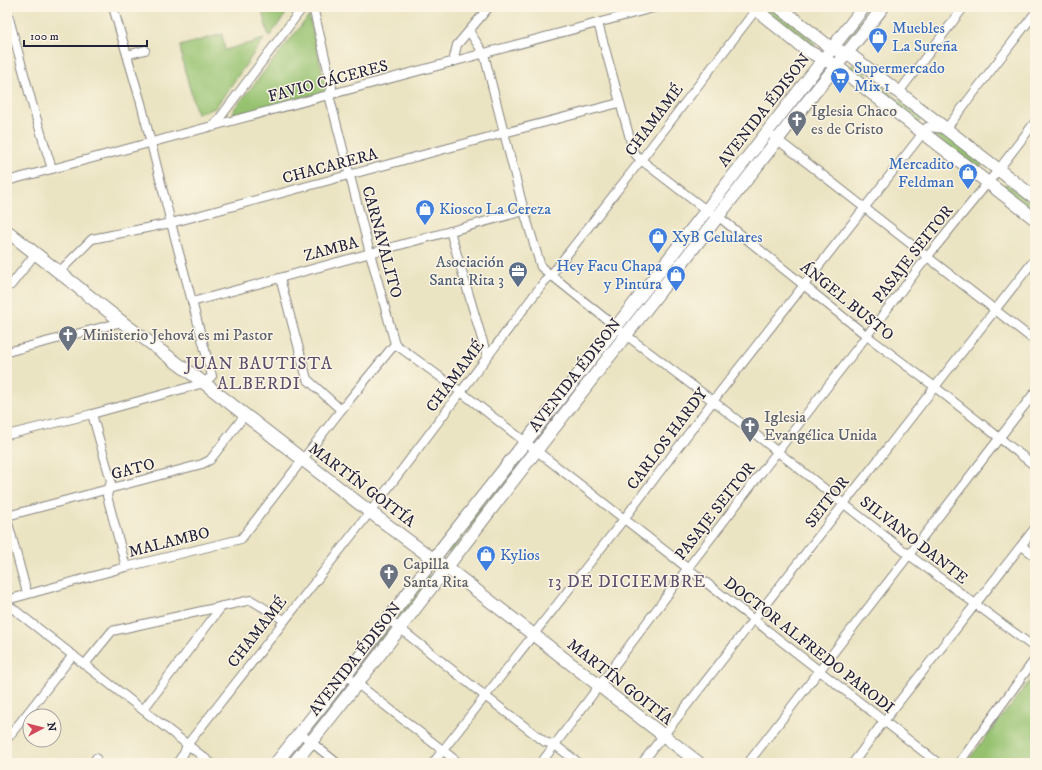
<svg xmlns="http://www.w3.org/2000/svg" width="1042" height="770" font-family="'IM FELL DW Pica',serif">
<rect width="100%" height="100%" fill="#fcf5e5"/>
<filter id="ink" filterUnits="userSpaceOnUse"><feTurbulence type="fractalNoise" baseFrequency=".025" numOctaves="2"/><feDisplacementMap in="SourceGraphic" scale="8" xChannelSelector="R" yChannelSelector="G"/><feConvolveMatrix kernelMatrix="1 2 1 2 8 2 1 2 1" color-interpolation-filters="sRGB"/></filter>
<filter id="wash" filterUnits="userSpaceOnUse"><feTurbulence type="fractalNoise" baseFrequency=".012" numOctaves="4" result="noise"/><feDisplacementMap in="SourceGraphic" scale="16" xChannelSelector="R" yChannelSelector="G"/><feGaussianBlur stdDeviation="0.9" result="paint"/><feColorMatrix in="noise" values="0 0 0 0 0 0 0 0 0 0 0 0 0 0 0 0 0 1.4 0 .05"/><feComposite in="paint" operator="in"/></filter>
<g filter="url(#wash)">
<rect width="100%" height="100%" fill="#ebe4c3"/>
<g fill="#96c270" stroke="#5c7256">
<path d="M261,7H291L269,37Z"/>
<path d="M764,7H771L816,43L811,49L762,10Z"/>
<path d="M870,7H879L853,40L848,36Z"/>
<path d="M309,16L327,92L234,116V109Z"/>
<path d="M222,34L225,50L264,39L215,108L197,114L183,64L180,46Z"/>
<path d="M852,64L922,118L917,124L848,70Z"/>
<path d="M939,130L984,162L979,168L934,136Z"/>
<path d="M1006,183L1035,206V216L1001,190Z"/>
<path d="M611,340L614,343L541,438L537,435Z"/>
<path d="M521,456L524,459L450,553L446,550Z"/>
<path d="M428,575L431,578L400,620L396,617Z"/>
<path d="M387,628L391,630L360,671L356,668Z"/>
<path d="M1035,674V763H966Z"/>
<path d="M341,687L345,691L313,732L309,729Z"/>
</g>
</g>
<g filter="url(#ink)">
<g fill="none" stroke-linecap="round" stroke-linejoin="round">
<g stroke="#86837f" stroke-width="10">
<g id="street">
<path d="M313,7L332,87L329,95L370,253L395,344"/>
<path d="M7,11L33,107L52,169"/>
<path d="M598,23L634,153L641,160L706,210L719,217L867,336L935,387L1035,466"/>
<path d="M469,31L484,54L524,211L541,267L626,335L713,401L909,555L1035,648"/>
<path d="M127,55L145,50"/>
<path d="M453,62L457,45L489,7"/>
<path d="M899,92L964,7"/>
<path d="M213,127L303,7"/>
<path d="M774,137L1035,341"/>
<path d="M7,181L657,7"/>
<path d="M450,231L487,356"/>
<path d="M59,272L92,239L171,223L504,133L619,103"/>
<path d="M280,278L307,379L341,410"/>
<path d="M7,286L11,285L35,254"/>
<path d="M192,302L524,211"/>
<path d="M395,344L461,392L938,763"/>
<path d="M7,352L122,322"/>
<path d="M92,414L111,481L107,496L126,567"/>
<path d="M7,435L92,414L204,383L212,376L171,223L141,103L113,7"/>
<path d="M7,516L202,464L210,460L245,415"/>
<path d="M7,519L27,593"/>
<path d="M1022,546L1035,556"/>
<path d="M7,600L126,567L241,539L341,410L395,344"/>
<path d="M7,604L211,763"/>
<path d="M388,619L485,696L545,742L555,745L579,763"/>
<path d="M85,664L112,631L251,600L284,620"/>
<path d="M346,675L459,763"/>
<path d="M143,710L222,606"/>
<path d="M300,733L337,763"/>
<path d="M7,739L73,655"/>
<path d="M93,763L96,758"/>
<path d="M177,763L184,753L187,745L370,512L544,282L551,275L641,160L758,7"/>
<path d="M433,763L624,519L713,401L923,133L927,127L946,129L1035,13"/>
<path d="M541,763L687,569L928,256L999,169L1035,122"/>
<path d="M642,763L952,365L1035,259"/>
<path d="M748,763L1035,392"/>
<path d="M853,763L884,721L1035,528"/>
<path d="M959,763L1035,659"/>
</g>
</g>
<g stroke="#86837f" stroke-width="14">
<g id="secondary">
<path d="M753,7L806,50L835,65L1035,219"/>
<path d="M779,7L832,49L848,53L1035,198"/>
<path d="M7,231L122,322L204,383L370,512L433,559L446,567L699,763"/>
<path d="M276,763L346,675L445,544L616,327L864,7"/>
<path d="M294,763C377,661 455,555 536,451C617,347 697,243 778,139C812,94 849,52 883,7"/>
</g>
</g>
<use href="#street" stroke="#fff" stroke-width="8"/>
<use href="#secondary" stroke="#fff" stroke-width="12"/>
</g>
</g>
<defs>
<g id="shop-pin" transform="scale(1)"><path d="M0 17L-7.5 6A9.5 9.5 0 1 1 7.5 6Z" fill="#3f7fe0" stroke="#fcf5e5"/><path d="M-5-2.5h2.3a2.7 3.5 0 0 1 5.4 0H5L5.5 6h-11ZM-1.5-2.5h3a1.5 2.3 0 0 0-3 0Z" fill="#fff"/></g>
<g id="supermarket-pin" transform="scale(1)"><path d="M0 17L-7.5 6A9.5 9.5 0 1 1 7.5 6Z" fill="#3f7fe0" stroke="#fcf5e5"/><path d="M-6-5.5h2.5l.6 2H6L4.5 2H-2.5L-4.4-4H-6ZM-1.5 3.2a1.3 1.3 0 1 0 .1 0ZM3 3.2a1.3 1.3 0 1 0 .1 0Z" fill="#fff"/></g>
<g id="church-pin" transform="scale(1)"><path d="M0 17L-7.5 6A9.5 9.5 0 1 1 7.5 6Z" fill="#6b7280" stroke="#fcf5e5"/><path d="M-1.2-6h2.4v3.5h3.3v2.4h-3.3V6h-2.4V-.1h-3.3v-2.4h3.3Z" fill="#fff"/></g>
<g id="office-pin" transform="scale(1)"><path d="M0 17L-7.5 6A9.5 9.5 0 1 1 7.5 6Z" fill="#5c6f8a" stroke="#fcf5e5"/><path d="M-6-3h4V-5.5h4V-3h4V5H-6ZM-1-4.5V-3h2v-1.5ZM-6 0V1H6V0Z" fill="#fff"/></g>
</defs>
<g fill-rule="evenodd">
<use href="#shop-pin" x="878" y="37"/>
<use href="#supermarket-pin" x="840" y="77"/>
<use href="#church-pin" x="797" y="120"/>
<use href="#shop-pin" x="968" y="173"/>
<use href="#shop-pin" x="425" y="209"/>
<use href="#shop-pin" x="658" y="237"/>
<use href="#office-pin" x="518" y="271"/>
<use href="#shop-pin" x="676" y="275"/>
<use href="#church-pin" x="68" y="335"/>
<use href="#church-pin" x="750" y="426"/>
<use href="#shop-pin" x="486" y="555"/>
<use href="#church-pin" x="389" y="573"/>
</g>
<g text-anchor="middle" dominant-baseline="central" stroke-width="3" stroke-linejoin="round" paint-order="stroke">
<g font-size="16" fill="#366cbe" stroke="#fcf5e5" text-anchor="start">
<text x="892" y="28">Muebles<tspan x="892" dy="18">La Sureña</tspan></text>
<text x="854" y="68">Supermercado<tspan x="854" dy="18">Mix 1</tspan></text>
<text x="954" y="164" text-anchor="end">Mercadito<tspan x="954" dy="18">Feldman</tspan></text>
<text x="439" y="209">Kiosco La Cereza</text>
<text x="672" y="237">XyB Celulares</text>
<text x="662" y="266" text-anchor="end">Hey Facu Chapa<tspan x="662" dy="18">y Pintura</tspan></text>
<text x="500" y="555">Kylios</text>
</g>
<g font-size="16" fill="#22223b" stroke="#fcf5e5">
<text transform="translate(328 81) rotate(-15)">FAVIO CÁCERES</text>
<text transform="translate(764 110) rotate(-52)">AVENIDA ÉDISON</text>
<text transform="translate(654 120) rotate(-53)">CHAMAMÉ</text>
<text transform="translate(330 166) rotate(-15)">CHACARERA</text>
<text transform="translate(382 242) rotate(75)">CARNAVALITO</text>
<text transform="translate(331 249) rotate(-15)">ZAMBA</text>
<text transform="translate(913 254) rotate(-52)">PASAJE SEITOR</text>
<text transform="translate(847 301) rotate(39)">ÁNGEL BUSTO</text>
<text transform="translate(575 375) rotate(-52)">AVENIDA ÉDISON</text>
<text transform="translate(455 376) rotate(-53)">CHAMAMÉ</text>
<text transform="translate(667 439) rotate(-53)">CARLOS HARDY</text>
<text transform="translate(133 469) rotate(-15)">GATO</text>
<text transform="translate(362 485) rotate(37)">MARTÍN GOITÍA</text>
<text transform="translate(827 502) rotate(-52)">SEITOR</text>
<text transform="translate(715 511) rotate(-52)">PASAJE SEITOR</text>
<text transform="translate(914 540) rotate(38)">SILVANO DANTE</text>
<text transform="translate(169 542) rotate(-14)">MALAMBO</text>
<text transform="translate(257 632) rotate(-52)">CHAMAMÉ</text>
<text transform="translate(809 645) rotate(38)">DOCTOR ALFREDO PARODI</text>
<text transform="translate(355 659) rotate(-52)">AVENIDA ÉDISON</text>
<text transform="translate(620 682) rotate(38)">MARTÍN GOITÍA</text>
</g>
<g font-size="16" fill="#5b616d" stroke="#fcf5e5" text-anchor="start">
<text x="811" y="111">Iglesia Chaco<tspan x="811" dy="18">es de Cristo</tspan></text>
<text x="82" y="335">Ministerio Jehová es mi Pastor</text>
<text x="764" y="417">Iglesia<tspan x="764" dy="18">Evangélica Unida</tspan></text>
<text x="403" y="564">Capilla<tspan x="403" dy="18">Santa Rita</tspan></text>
</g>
<g font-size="16" fill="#4e5e75" stroke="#fcf5e5" text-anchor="end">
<text x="504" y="262">Asociación<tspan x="504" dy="18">Santa Rita 3</tspan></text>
</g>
<g font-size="17" letter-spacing="1" fill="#5b4f6d" stroke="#fcf5e5">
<text x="259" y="364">JUAN BAUTISTA<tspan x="259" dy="20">ALBERDI</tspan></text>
<text x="627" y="582">13 DE DICIEMBRE</text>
</g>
</g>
<rect width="1042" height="770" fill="none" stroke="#fcf5e5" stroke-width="24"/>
<g transform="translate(42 728) rotate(83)"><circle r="19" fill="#fcf5e5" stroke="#a5a1a1"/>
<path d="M0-3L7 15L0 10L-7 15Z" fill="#d1495b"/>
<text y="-6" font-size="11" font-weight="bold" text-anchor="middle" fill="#22223b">N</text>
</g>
<path d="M24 40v6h123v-6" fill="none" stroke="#22223b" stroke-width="2"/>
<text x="30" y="40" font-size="12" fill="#22223b" stroke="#fcf5e5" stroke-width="3" paint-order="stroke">100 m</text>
</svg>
